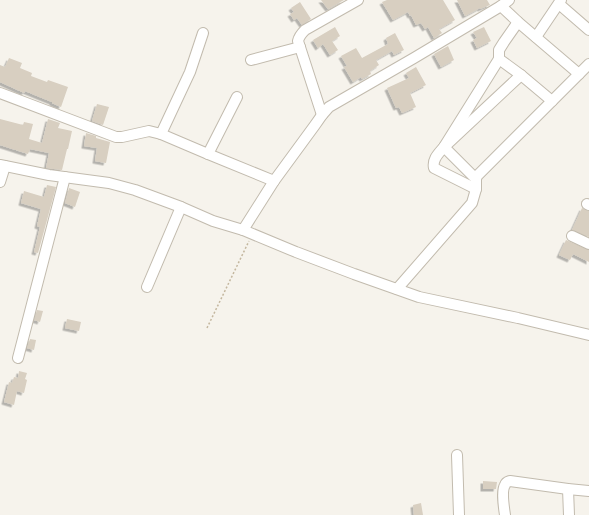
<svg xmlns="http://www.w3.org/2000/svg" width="589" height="515" font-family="'Space Grotesk',sans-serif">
<defs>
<filter id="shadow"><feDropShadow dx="-2.5" dy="2.5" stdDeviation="0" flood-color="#0004"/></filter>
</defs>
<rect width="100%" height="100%" fill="#f6f3ec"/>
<g fill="#d8cfc1" filter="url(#shadow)">
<path d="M321,0H344L328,9Z"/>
<path d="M387,0H443L455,20L439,29L442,33L434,38L428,27L425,29L421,23L416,25L411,15L410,16L408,12L393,20L382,2Z"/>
<path d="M457,0H487L490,5L480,9V8L465,16Z"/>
<path d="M300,2L311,19L302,25L297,18L294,20L290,14L294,12L291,8Z"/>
<path d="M335,27L340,36L332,41L338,50L330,55L323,44L318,48L313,40Z"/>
<path d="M484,27L491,41L477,48L473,40L477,38L473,32Z"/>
<path d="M395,33L404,50L394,55L392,51L376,60L379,65L370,71L371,74L362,79L361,77L353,82L344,67L347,66L341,56L356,48L362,58L388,44L386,38Z"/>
<path d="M448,46L454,60L441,67L434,54Z"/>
<path d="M9,58L22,63L20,68L32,73L31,76L47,82L48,80L68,87L61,107L52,103V102L42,98L25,91L24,93L0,82V65L5,67Z"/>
<path d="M416,67L426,85L410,93L416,107L402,113L399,107L396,108L387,88L409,78L406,73Z"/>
<path d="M97,104L109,107L103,125L92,121Z"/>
<path d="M0,119L23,125L24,122L33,124L29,139L42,143L48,119L60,123L58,128L72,131L68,149H67L62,170L46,168L49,153L30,149L28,154L0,145Z"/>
<path d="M86,133L96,136V138L110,142L106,163L95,161L97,148L84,146Z"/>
<path d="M47,185L56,187L38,253L34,252L40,227L37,226L41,209L21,203L24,191L44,197Z"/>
<path d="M69,188L80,192L75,207L65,203Z"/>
<path d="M582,208L589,211V237L572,230Z"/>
<path d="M566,240L589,250V262L573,254L570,260L559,255Z"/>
<path d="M37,310L43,311L40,322L34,320Z"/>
<path d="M67,319L81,322L79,331L65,328Z"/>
<path d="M30,339L36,340L34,350L27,348Z"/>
<path d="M19,371L27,373L25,379L27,380L24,393L17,391L14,405L4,402L9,382L12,383L14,377L18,378Z"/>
<path d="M483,481L497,482L496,489H483Z"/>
<path d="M421,503L423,515H414L413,505Z"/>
</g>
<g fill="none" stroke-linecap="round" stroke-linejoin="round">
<g stroke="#c2bbae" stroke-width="12">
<g id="minor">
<path d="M559,4L589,30"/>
<path d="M501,6L518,22L579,74"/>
<path d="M536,37L561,0"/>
<path d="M499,59L521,75L552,101"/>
<path d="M251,60L300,47"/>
<path d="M0,93L116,137H122L149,131L161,134L208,154L274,181"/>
<path d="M322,115L298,41C299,36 302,33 305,30L358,0"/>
<path d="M161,134L190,72L203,33"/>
<path d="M208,154L237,97"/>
<path d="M0,165L49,175L109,183L135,190L181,207L213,221L243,230L296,252L354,274L419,297L518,318L589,335"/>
<path d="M476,179L444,147L521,75"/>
<path d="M0,182L5,166"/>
<path d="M476,189L434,168C432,159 439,153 444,147L499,59V50L504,42L518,22"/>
<path d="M587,204L589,205"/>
<path d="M243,230L274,181L315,125L322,115L329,107L414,58L501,6L509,0"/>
<path d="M572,236L589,244"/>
<path d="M147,287L181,207"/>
<path d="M397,289L472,203L476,189V179L477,176L589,64"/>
<path d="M18,358L65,177"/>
<path d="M457,455L459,515"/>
<path d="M568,489L569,515"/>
<path d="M505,515C504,508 501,491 505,485C506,482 507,482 510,481L568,489L589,491"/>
</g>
</g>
<path stroke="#c4b79f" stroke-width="1.5" stroke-dasharray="2 2" stroke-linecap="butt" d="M207,328L249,241"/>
<use href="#minor" stroke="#fff" stroke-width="10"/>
</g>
</svg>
